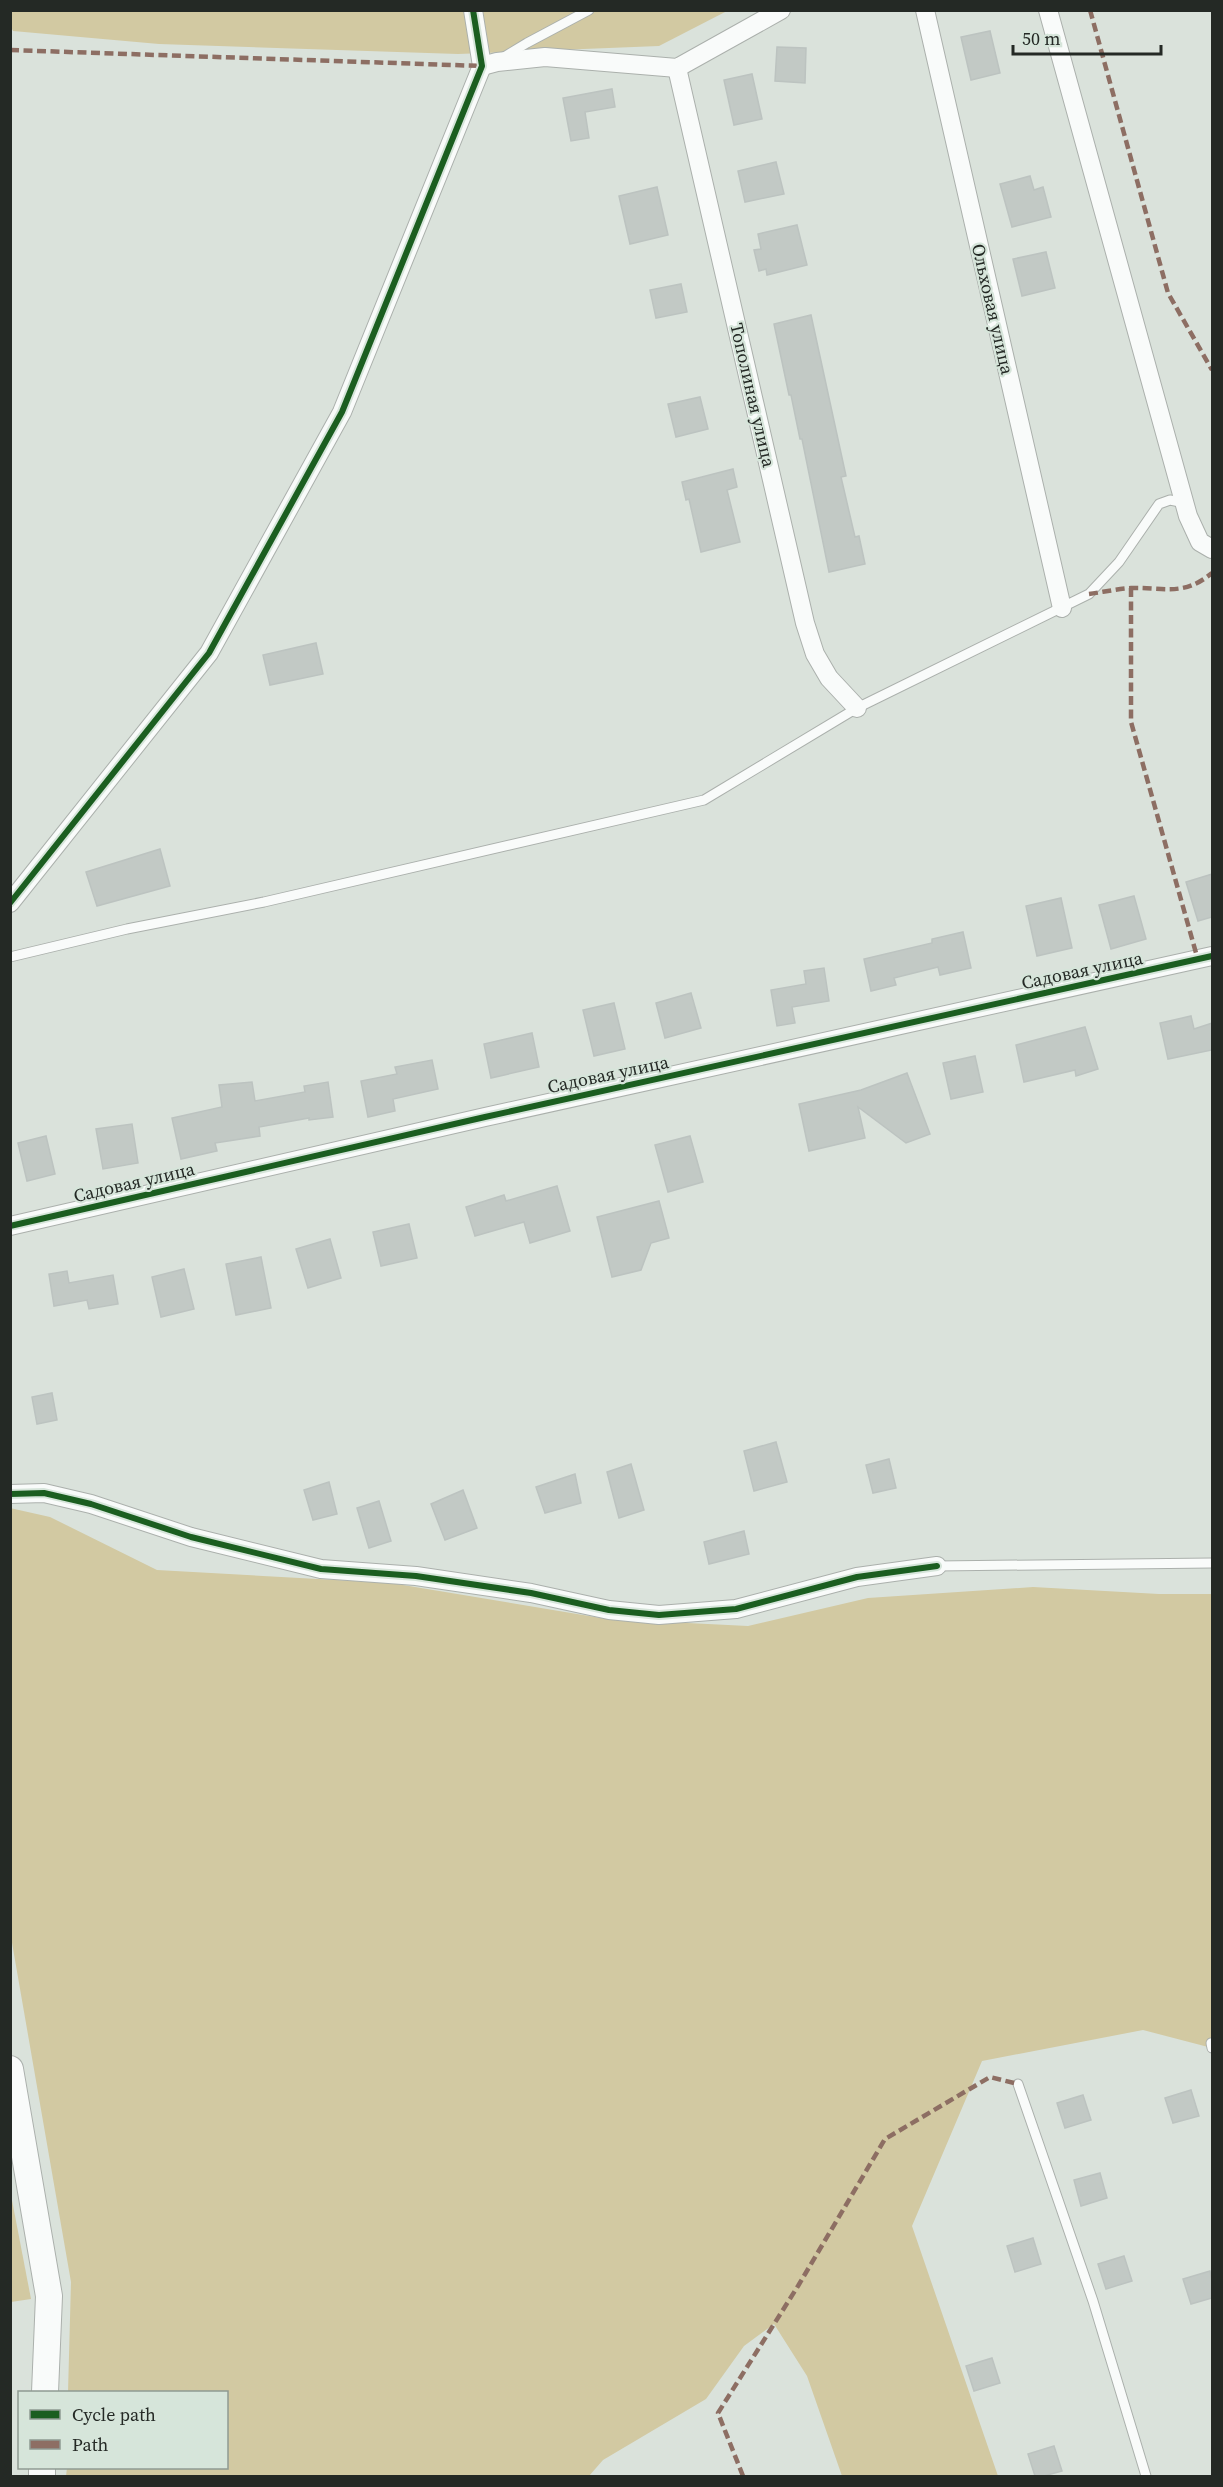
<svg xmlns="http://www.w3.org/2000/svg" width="1223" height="2487" font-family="'Source Serif 4',serif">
<rect width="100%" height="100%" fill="#dae2db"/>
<g fill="#d2c9a2">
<path d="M10,11H727L659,46L458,54L159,44L13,31L11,27Z"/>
<path d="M10,1508L50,1517L157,1570L391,1583L607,1619L748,1626L868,1598L1033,1587L1159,1594H1212V2048L1143,2030L982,2061L912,2226L998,2476H842L807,2376L774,2324L744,2346L706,2399L603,2460L589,2476H66L67,2468H226V2392H68L71,2282L11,1937Z"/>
<path d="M11,2195L31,2299L11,2302H10Z"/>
</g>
<g fill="#c2c9c5" stroke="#bcc3c0" stroke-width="1.5">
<path d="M990,31L1000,73L971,80L961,37Z"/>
<path d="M777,47L806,48L805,83L775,81Z"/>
<path d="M752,74L762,119L734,125L724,80Z"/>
<path d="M612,89L615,107L585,112L589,138L571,141L563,98Z"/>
<path d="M776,162L784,194L745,202L738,171Z"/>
<path d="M1030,176L1034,190L1043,187L1051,217L1012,227L1000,184Z"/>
<path d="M657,187L668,235L630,244L619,196Z"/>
<path d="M797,225L807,265L767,275L766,269L759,271L754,250L761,249L758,234Z"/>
<path d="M1046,252L1055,288L1022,296L1013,259Z"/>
<path d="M681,284L687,312L656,318L650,290Z"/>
<path d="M811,315L846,476L841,477L855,537L859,536L865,564L829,572L802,439H800L791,395H789L774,324Z"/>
<path d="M700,397L708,429L676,437L668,404Z"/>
<path d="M733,469L737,487L727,490L740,542L701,552L689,499L686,500L682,482Z"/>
<path d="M316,643L323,674L270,685L263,655Z"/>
<path d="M160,849L170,886L97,906L86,872Z"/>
<path d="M1212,874V917L1198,921L1186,882Z"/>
<path d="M1134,896L1146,939L1111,949L1099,905Z"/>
<path d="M1061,898L1072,948L1037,956L1026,906Z"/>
<path d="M963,932L971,968L940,975L938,967L894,978L896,985L871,991L864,959L932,943V939Z"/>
<path d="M824,968L829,1001L792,1007L795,1023L777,1026L771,990L806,984L804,971Z"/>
<path d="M691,993L701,1028L665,1038L656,1003Z"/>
<path d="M614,1003L625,1049L594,1056L583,1010Z"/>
<path d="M1191,1016L1194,1029L1212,1023V1050L1168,1059L1160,1023Z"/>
<path d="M1085,1027L1098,1069L1076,1076L1075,1070L1024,1082L1016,1045Z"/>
<path d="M532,1033L539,1067L491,1078L484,1044Z"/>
<path d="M975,1056L983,1092L951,1099L943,1063Z"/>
<path d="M432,1060L438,1089L393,1099L395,1111L368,1117L361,1081L397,1074L395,1067Z"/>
<path d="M907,1073L930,1134L906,1143L858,1107L865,1138L809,1151L799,1104L861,1090Z"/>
<path d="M252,1082L255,1101L305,1092L304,1086L328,1082L333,1117L309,1120V1118L259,1127L260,1136L215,1143L217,1151L181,1159L172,1118L222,1107L219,1085Z"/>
<path d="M132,1124L138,1163L103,1169L96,1129Z"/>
<path d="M46,1136L55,1174L27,1181L18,1143Z"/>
<path d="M690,1136L703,1182L668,1192L655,1145Z"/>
<path d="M557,1186L570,1231L530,1243L524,1222L475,1236L466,1207L504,1195L506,1201Z"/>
<path d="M659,1201L669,1238L651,1243L641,1270L612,1277L597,1217Z"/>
<path d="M409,1224L417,1258L381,1266L373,1232Z"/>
<path d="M330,1239L341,1278L308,1288L296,1249Z"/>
<path d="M261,1257L271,1308L236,1315L226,1264Z"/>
<path d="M184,1269L194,1309L161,1317L152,1277Z"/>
<path d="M67,1271L69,1283L113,1275L118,1304L89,1309L87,1300L54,1306L49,1274Z"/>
<path d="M52,1393L57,1420L37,1424L32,1397Z"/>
<path d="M776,1442L787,1482L754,1491L744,1451Z"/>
<path d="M889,1459L896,1488L873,1493L866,1465Z"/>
<path d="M631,1464L644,1510L619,1518L607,1472Z"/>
<path d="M575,1474L581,1503L545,1513L536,1487Z"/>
<path d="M329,1482L337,1514L313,1520L304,1490Z"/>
<path d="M463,1490L477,1528L445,1540L431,1504Z"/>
<path d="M379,1501L391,1541L369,1548L357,1508Z"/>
<path d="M744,1531L749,1554L709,1564L704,1542Z"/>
<path d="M1191,2090L1199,2116L1173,2123L1165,2098Z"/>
<path d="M1083,2095L1091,2120L1065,2128L1057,2103Z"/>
<path d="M1100,2173L1107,2198L1081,2206L1074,2180Z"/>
<path d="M1033,2238L1041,2264L1015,2272L1007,2246Z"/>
<path d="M1124,2256L1132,2281L1106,2289L1098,2264Z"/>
<path d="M1210,2271L1212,2281V2298L1191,2304L1183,2279Z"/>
<path d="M992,2358L1000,2383L974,2391L966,2366Z"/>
<path d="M1054,2446L1062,2471L1044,2476H1035L1028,2454Z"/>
</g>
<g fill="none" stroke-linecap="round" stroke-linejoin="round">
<g stroke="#abb0ac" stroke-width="11">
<g id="lane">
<path d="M504,57L527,43L589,10"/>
<path d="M10,957L127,929L264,902L704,800L857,708L1089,594L1119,562L1159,504L1170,500L1185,503"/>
<path d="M937,1566L1212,1563"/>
<path d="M1211,2043L1212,2048"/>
<path d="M1018,2084L1093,2301L1146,2476"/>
</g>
</g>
<g stroke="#abb0ac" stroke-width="20">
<g id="street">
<path d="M925,10L1062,608"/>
<path d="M1048,10L1188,516L1200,542L1212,549"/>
<path d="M482,66L497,62L545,57L677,68L781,10"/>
<path d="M677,68L805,623L815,654L829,678L857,708"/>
<path d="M10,903L209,653L342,412L482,66L473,10"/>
<path d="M10,1226L485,1117L1212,956"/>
<path d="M10,1494L44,1493L91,1504L191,1537L321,1569L416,1576L531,1593L609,1610L659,1615L736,1609L857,1577L937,1566"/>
</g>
</g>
<g stroke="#abb0ac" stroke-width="28">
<g id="secondary">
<path d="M10,2069L49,2296L45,2392"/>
<path d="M42,2476V2468"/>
</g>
</g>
<use href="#lane" stroke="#f9fbfa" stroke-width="9"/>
<use href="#street" stroke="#f9fbfa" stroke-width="18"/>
<use href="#secondary" stroke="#f9fbfa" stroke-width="26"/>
<g stroke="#8d6e63" stroke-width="4.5" stroke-dasharray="9 4.5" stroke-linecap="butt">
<path d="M1090,10L1168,293L1212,370"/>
<path d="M10,50L482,66"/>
<path d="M1131,588V722L1198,960"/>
<path d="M1089,594C1103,592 1117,589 1131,588C1164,587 1183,597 1212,573"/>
<path d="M743,2476L718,2413L798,2286L885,2139L990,2077L1018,2084"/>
</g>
<g stroke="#d6e5da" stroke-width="10">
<g id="cycleway">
<path d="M10,903L209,653L342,412L482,66L473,10"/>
<path d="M10,1226L485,1117L1212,956"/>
<path d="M10,1494L44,1493L91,1504L191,1537L321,1569L416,1576L531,1593L609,1610L659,1615L736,1609L857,1577L937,1566"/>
</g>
</g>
<use href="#cycleway" stroke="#1b5e20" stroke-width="6"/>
</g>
<g text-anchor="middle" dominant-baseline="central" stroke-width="4.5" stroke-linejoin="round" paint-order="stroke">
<g font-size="18" fill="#242925" stroke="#d6e5da">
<text transform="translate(993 309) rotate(77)">Ольховая улица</text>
<text transform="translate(753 395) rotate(77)">Тополиная улица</text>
<text transform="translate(1082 970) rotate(-12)">Садовая улица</text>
<text transform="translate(608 1074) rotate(-12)">Садовая улица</text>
<text transform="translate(134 1182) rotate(-13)">Садовая улица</text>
</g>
</g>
<rect width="1223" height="2487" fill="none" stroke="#242925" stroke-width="24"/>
<rect x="18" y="2391" width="210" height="78" fill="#d6e5da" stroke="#8f9a92" stroke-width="1.5"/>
<rect x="30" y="2410" width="30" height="9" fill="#1b5e20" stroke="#8f9a92" stroke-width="1.5"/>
<text x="72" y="2421" font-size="18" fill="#242925">Cycle path</text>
<rect x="30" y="2440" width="30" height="9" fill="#8d6e63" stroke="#8f9a92" stroke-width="1.5"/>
<text x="72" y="2451" font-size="18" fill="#242925">Path</text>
<path d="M1013 45v9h148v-9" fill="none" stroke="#242925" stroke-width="3"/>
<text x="1022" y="45" font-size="18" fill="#242925" stroke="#d6e5da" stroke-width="4.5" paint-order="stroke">50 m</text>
</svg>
